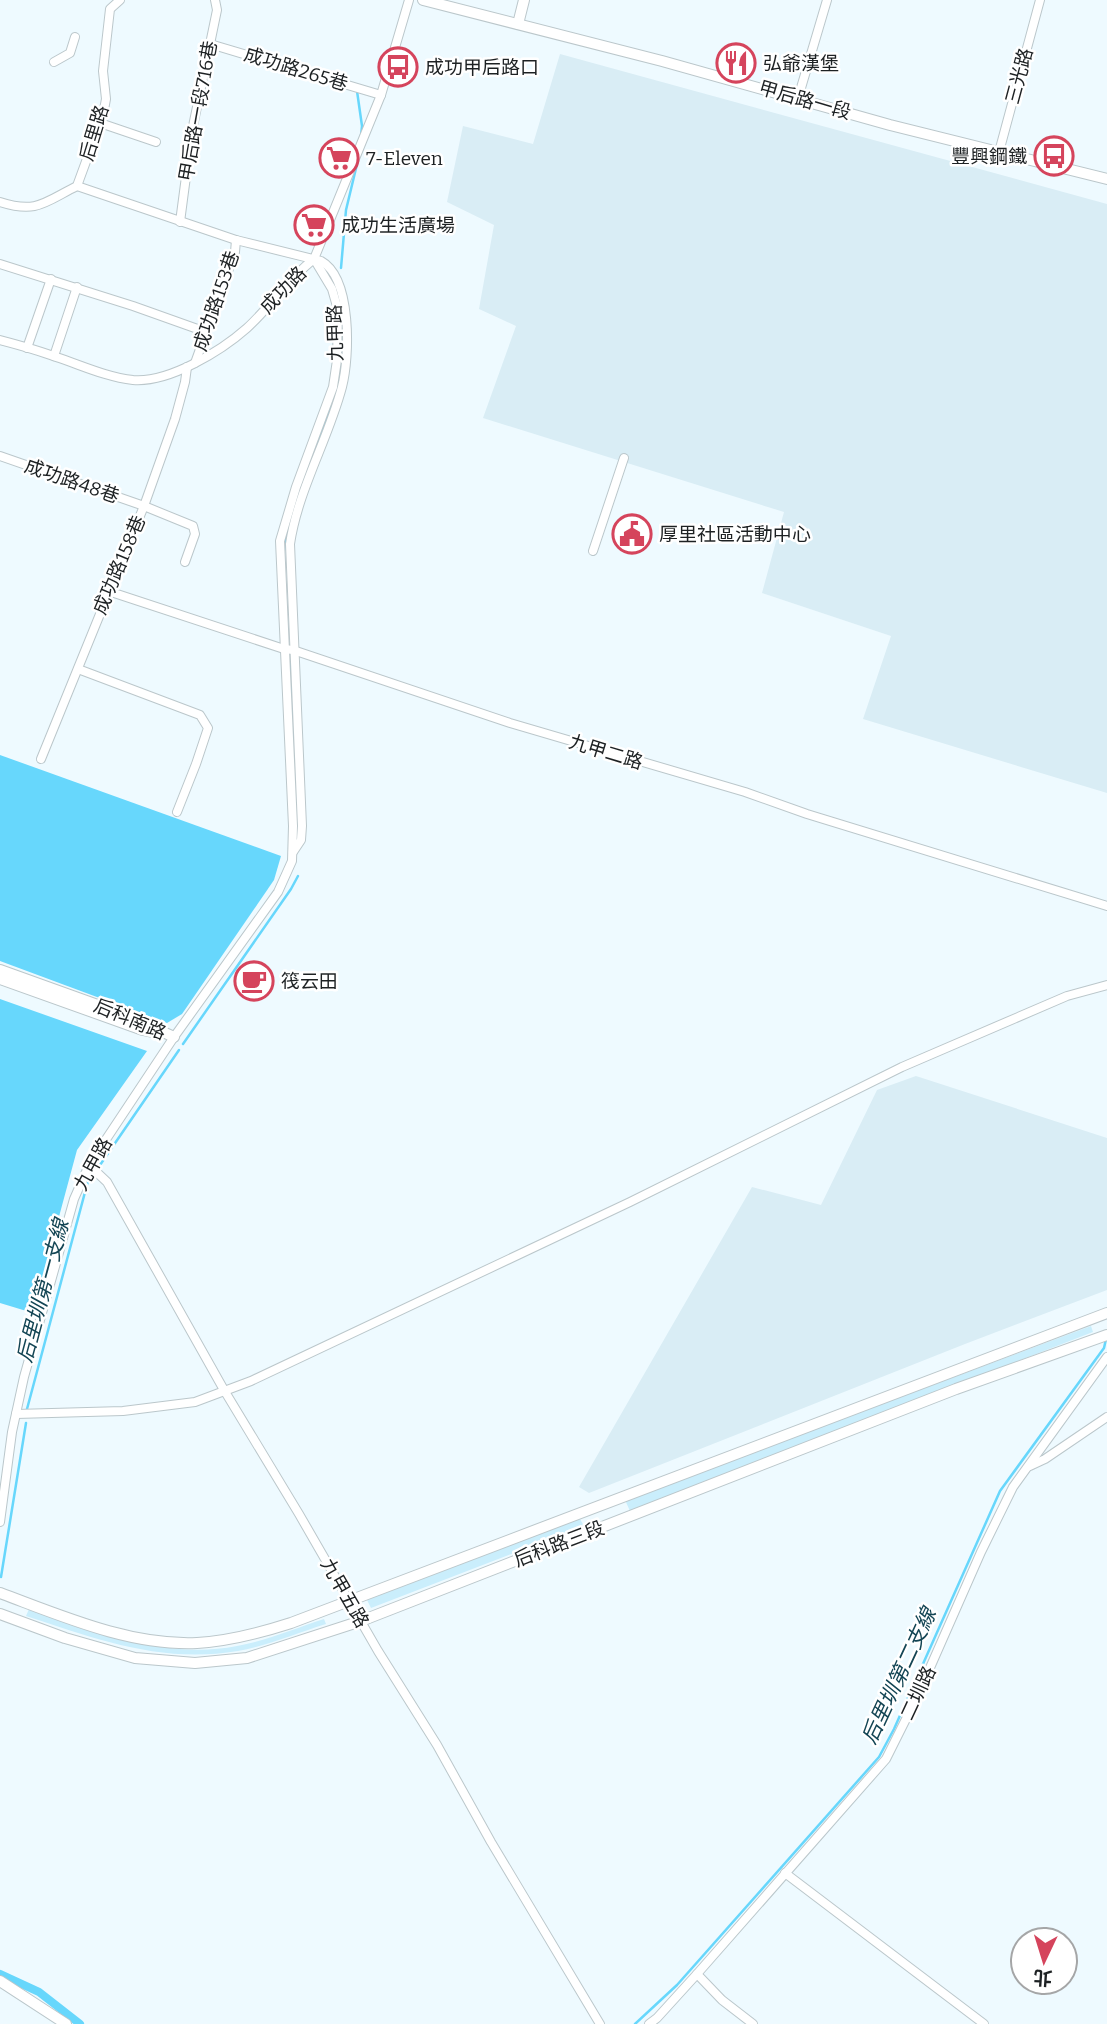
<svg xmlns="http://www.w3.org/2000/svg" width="1107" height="2024" font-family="Bitter,'Noto Sans TC',serif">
<rect width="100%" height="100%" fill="#eefaff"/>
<g fill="#d9edf5">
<path d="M560,54L1107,204V793L863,719L891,636L762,593L784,512L483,418L516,326L479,309L494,225L447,202L463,126L533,144Z"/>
<path d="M916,1076L1107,1138V1290L965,1344L589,1493L579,1487L752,1187L821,1205L877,1090Z"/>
</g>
<g fill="#caeefc">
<path d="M1091,1326L1093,1332L630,1511L625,1500Z"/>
<path d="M580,1519L584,1526L371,1608L367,1600Z"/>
<path d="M29,1609C96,1631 165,1660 237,1646C266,1641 296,1628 324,1619L326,1624C297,1633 267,1646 238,1651C161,1664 97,1639 26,1616Z"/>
</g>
<g fill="#67d7fc">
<path d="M0,755L281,856L274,880L182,1014L167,1023L0,961Z"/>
<path d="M0,999L147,1051L77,1150L33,1313L0,1303Z"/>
</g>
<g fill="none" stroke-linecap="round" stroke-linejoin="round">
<g stroke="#67d7fc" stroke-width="2.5">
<path d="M357,91L362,126L361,136"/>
<path d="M341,268L346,210L358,160"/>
<path d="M333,400L340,365"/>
<path d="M315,449L331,406"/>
<path d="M284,550L286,532"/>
<path d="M290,663L297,821"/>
<path d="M183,1044L291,889L298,876"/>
<path d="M100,1165L179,1050"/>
<path d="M27,1409L88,1181"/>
<path d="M1,1577L26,1423"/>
<path d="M635,2024L677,1985L879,1757L894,1729L1000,1491L1104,1348L1106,1339"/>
</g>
<path stroke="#67d7fc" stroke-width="8" d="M0,1974L39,1992L80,2024"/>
<g stroke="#bbc7cb" stroke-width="10">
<g id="street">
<path d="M210,44L381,95"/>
<path d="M54,62L70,53L75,37"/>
<path d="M798,98L827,0"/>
<path d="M100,123L156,142"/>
<path d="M999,152L1040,0"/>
<path d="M77,186L236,240L321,261C352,278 350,356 342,387C328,440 298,490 290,544L302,826L301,840L293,852"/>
<path d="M0,202C37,214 45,202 77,186L103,115L106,99L103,71L110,9L120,0"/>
<path d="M180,222L192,131L217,10L215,0"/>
<path d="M0,264L133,306L206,332"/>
<path d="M0,340C19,345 38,350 56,357C81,365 106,377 133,380C169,383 221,351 247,328C271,306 288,279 314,259L381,95L409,0"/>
<path d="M27,348L51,279"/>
<path d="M54,356L77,287"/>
<path d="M195,363L235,252L236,240"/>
<path d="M0,456L144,506L193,526L195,534L185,562"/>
<path d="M593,551L624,458"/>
<path d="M108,591L284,649L293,650L510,723L745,792L807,814L1107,906"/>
<path d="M78,669L200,715L208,728L196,764L177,812"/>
<path d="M41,759L144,506L175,419L185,382L187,367"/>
<path d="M89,1165L107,1182L224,1390L299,1514L378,1651L437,1745L491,1842L600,2024"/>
<path d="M16,1414L123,1411L195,1402L251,1381L630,1202L902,1067L1067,996L1107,985"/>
<path d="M1030,1466L1045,1459L1107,1417"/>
<path d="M0,1522L12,1432L24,1377L74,1199L89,1165L174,1037L278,892L292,861L293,826L280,541L296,487L333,387L337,360L338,310L332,289L314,259"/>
<path d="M785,1873L984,2024"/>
<path d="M697,1974L722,2000L753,2024"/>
<path d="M649,2024L657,2018L697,1974L886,1759L918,1695L981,1552L1013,1487L1107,1357"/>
</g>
</g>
<g stroke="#bbc7cb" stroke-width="12">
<g id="secondary">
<path d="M423,0L662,61L890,125L1107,179"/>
<path d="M518,24L524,0"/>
<path d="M0,970L128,1016L174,1037"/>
<path d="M0,979L143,1030L157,1033"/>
<path d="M0,1593C62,1616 130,1646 197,1643C230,1641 260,1633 291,1623L1107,1313"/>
<path d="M0,1614L65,1638L135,1658L195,1663L247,1658L361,1621L956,1389L1107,1335"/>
<path d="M0,1981L66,2024"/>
</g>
</g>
<use href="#street" stroke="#fff" stroke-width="8"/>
<use href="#secondary" stroke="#fff" stroke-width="10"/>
</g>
<defs>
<g id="restaurant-ring" transform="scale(2.0125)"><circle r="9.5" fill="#fff" stroke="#d5445c" stroke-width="1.5"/><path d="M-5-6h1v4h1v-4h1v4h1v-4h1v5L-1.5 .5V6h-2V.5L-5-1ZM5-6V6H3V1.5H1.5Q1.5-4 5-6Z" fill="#d5445c"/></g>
<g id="bus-ring" transform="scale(2.0125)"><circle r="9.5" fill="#fff" stroke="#d5445c" stroke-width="1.5"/><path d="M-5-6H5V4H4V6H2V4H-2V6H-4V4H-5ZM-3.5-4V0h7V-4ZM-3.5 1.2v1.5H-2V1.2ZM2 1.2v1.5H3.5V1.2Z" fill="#d5445c"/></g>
<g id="supermarket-ring" transform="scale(2.0125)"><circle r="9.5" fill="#fff" stroke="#d5445c" stroke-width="1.5"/><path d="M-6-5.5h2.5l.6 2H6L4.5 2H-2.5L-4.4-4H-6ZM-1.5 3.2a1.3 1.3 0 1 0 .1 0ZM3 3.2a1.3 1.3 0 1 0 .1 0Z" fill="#d5445c"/></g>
<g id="civic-ring" transform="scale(2.0125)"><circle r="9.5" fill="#fff" stroke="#d5445c" stroke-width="1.5"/><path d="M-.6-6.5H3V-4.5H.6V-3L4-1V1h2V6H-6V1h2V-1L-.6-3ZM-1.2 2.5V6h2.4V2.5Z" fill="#d5445c"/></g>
<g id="cafe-ring" transform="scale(2.0125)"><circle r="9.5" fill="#fff" stroke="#d5445c" stroke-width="1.5"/><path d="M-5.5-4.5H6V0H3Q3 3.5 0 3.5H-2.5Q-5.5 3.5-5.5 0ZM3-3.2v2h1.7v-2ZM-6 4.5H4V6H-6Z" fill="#d5445c"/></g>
</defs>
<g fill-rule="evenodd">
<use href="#restaurant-ring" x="736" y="63"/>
<use href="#bus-ring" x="398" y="67"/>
<use href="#bus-ring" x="1054" y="156"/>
<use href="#supermarket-ring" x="339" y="158"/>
<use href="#supermarket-ring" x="314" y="225"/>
<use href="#civic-ring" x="632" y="534"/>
<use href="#cafe-ring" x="254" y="981"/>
</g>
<g text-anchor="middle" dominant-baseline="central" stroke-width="5" stroke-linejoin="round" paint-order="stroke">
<g font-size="19" fill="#1d2123" stroke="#fff" text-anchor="start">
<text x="763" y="63">弘爺漢堡</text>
<text x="425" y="67">成功甲后路口</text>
<text x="1027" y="156" text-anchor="end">豐興鋼鐵</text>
<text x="366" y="158">7-Eleven</text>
<text x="341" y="225">成功生活廣場</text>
<text x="659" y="534">厚里社區活動中心</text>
<text x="281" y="981">筏云田</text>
</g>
<g font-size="19" fill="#1d2123" stroke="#fff">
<text transform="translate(296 69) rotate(17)">成功路265巷</text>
<text transform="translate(1019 76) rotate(-75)">三光路</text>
<text transform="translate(805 100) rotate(16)">甲后路一段</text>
<text transform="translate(198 111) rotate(-80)">甲后路一段716巷</text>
<text transform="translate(94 133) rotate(-73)">后里路</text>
<text transform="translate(283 290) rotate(-46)">成功路</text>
<text transform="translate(216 301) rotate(-71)">成功路153巷</text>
<text transform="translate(335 333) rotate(-92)">九甲路</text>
<text transform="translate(72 481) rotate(19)">成功路48巷</text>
<text transform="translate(119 565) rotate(-67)">成功路158巷</text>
<text transform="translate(606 752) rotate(17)">九甲二路</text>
<text transform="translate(130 1019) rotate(23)">后科南路</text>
<text transform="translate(93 1164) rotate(-61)">九甲路</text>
<text transform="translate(559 1544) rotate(-21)">后科路三段</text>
<text transform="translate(345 1593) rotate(60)">九甲五路</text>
<text transform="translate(918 1693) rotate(-65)">二圳路</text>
</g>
<g font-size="21" font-style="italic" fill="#134554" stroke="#fff">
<text transform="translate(43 1291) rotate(-75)">后里圳第一支線</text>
<text transform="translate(899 1676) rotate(-65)">后里圳第二支線</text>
</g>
</g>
<g transform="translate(1044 1961) rotate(184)"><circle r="33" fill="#ffffff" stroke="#a5a6a7" stroke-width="2"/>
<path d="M0-5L12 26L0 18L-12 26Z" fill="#d5445c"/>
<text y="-10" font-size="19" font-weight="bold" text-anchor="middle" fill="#1d2123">北</text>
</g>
</svg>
